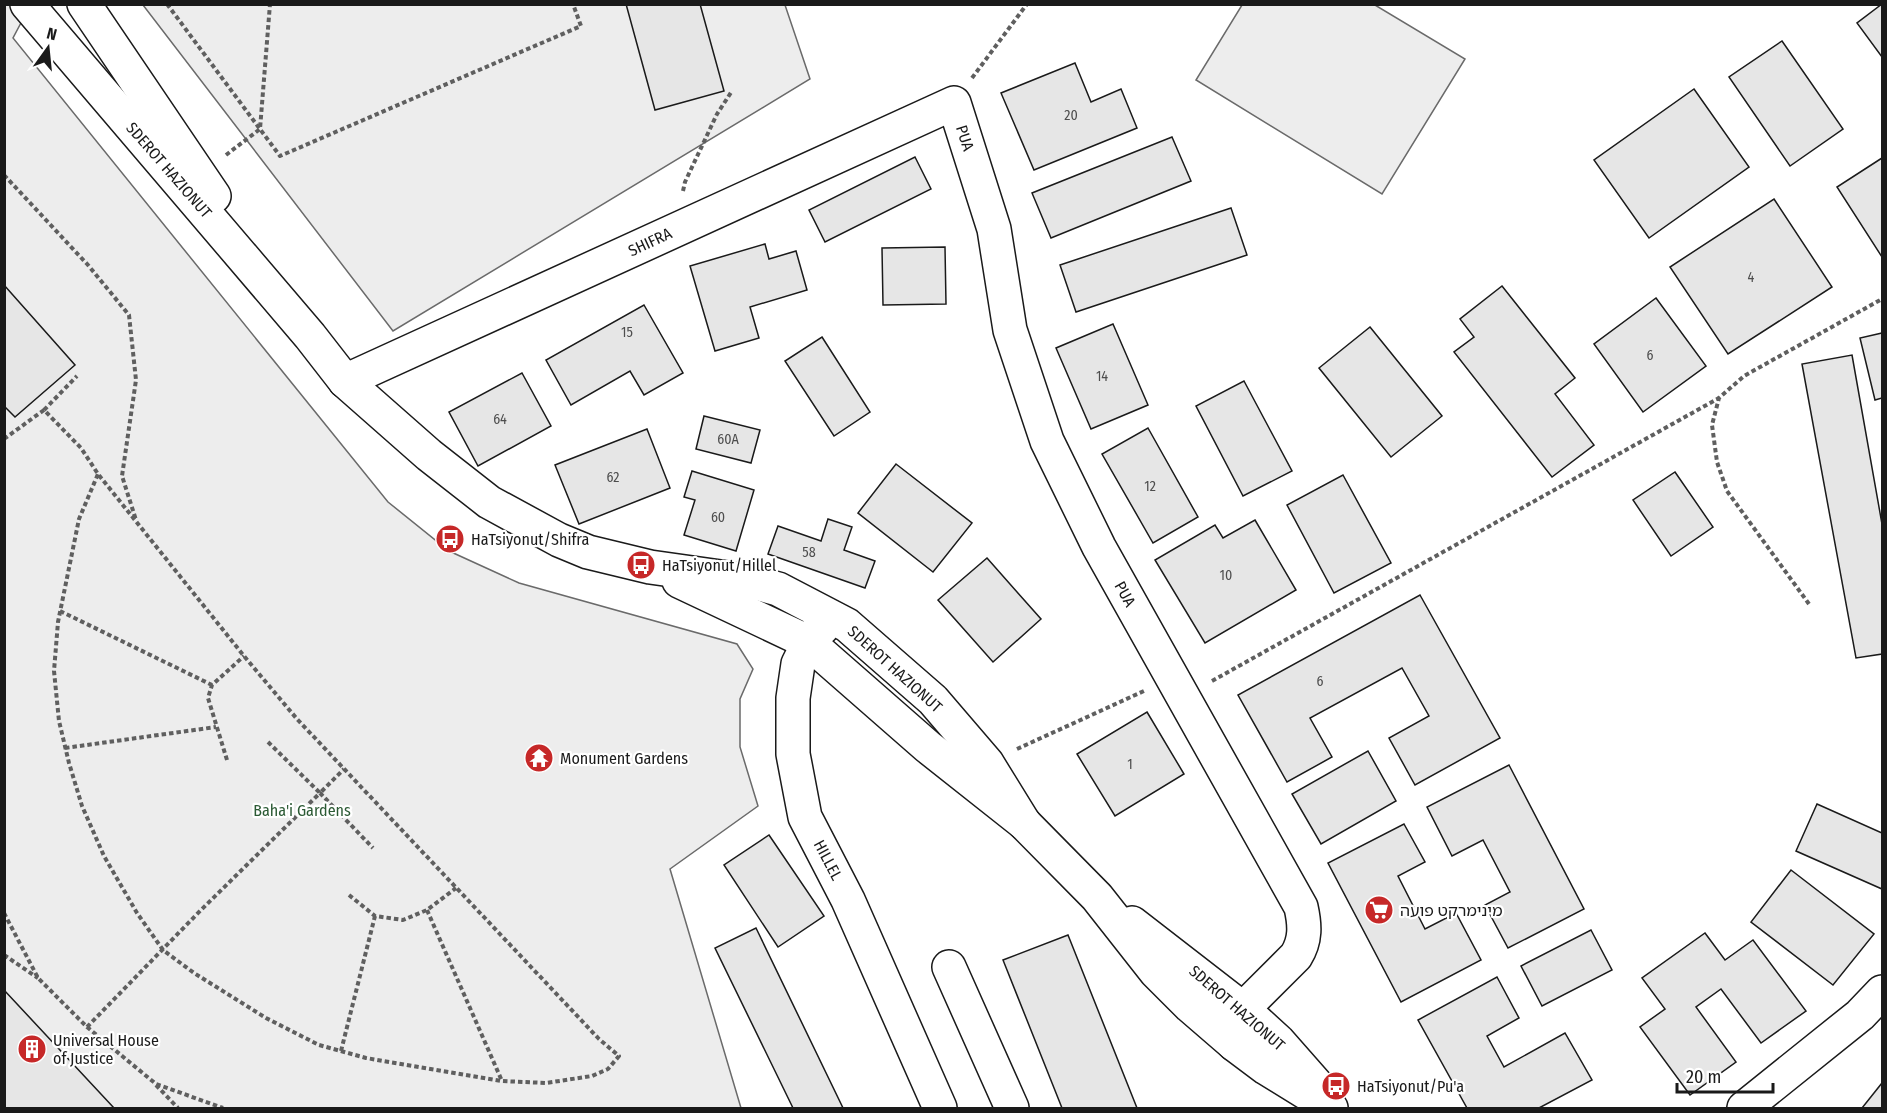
<svg xmlns="http://www.w3.org/2000/svg" width="1887" height="1113" font-family="'Fira Sans Condensed','Noto Sans Hebrew',sans-serif">
<rect width="100%" height="100%" fill="#fff"/>
<g fill="#ededed" stroke="#6a6a6a" stroke-width="1.5">
<path d="M31,4L13,38L388,502L449,551L519,583L737,644L753,669L740,699V747L758,806L670,869L741,1108H5L4,5Z"/>
<path d="M143,5H785L810,79L393,331Z"/>
<path d="M1242,5H1375L1465,59L1382,194L1196,80Z"/>
</g>
<g fill="#e6e6e6" stroke="#1a1a1a" stroke-width="1.5">
<path d="M626,4H700L724,91L655,110Z"/>
<path d="M1882,4V57L1857,23Z"/>
<path d="M1782,41L1843,129L1790,166L1729,77Z"/>
<path d="M1075,63L1091,102L1121,89L1137,128L1034,170L1001,93Z"/>
<path d="M1694,89L1749,167L1649,238L1594,160Z"/>
<path d="M1172,137L1191,181L1051,238L1032,193Z"/>
<path d="M915,157L931,189L825,242L809,210Z"/>
<path d="M1882,158V257L1837,187Z"/>
<path d="M1774,199L1832,287L1728,354L1670,267Z"/>
<path d="M1231,208L1247,255L1076,312L1060,265Z"/>
<path d="M765,244L769,259L796,251L807,290L750,307L759,338L715,351L690,266Z"/>
<path d="M945,247L946,304L883,305L882,248Z"/>
<path d="M4,285L75,365L15,417L4,406Z"/>
<path d="M1502,286L1575,378L1555,394L1594,445L1552,477L1454,352L1474,337L1460,319Z"/>
<path d="M1656,298L1706,366L1643,412L1594,344Z"/>
<path d="M644,305L683,373L644,395L630,371L571,405L546,360Z"/>
<path d="M1113,324L1148,405L1091,429L1056,348Z"/>
<path d="M1370,327L1442,416L1391,457L1319,368Z"/>
<path d="M1882,333V398L1875,400L1860,338Z"/>
<path d="M822,337L870,412L834,436L785,361Z"/>
<path d="M1852,355L1882,524V654L1856,658L1802,364Z"/>
<path d="M522,373L551,426L478,466L449,412Z"/>
<path d="M1244,381L1292,471L1243,496L1196,406Z"/>
<path d="M704,416L760,430L751,463L696,449Z"/>
<path d="M1148,428L1198,517L1153,543L1102,454Z"/>
<path d="M647,429L670,488L579,524L555,465Z"/>
<path d="M896,464L972,523L933,572L858,513Z"/>
<path d="M692,471L754,490L736,551L684,535L695,500L684,497Z"/>
<path d="M1675,472L1713,527L1671,556L1633,500Z"/>
<path d="M1343,475L1391,563L1334,593L1287,505Z"/>
<path d="M828,519L852,527L844,550L875,561L865,588L768,554L778,526L821,541Z"/>
<path d="M1255,520L1296,590L1205,643L1155,560L1215,525L1223,538Z"/>
<path d="M987,558L1041,619L993,662L938,600Z"/>
<path d="M1420,595L1500,738L1415,785L1389,738L1429,716L1402,668L1310,718L1332,757L1287,782L1238,695Z"/>
<path d="M1147,712L1184,774L1115,816L1077,754Z"/>
<path d="M1368,751L1396,801L1321,844L1292,794Z"/>
<path d="M1509,765L1584,909L1508,948L1485,905L1510,892L1483,840L1452,856L1427,807Z"/>
<path d="M1817,804L1882,833V889L1796,851Z"/>
<path d="M1404,824L1425,862L1398,876L1425,929L1456,913L1481,960L1401,1002L1328,863Z"/>
<path d="M769,835L824,916L778,947L724,865Z"/>
<path d="M1791,870L1874,934L1833,985L1751,922Z"/>
<path d="M756,928L843,1108H793L715,948Z"/>
<path d="M1591,930L1612,970L1542,1006L1521,966Z"/>
<path d="M1705,933L1725,960L1753,940L1806,1011L1761,1043L1721,989L1696,1007L1736,1062L1690,1095L1640,1027L1665,1009L1642,978Z"/>
<path d="M1068,935L1137,1108H1062L1003,960Z"/>
<path d="M1497,977L1519,1018L1487,1036L1504,1067L1565,1033L1592,1080L1539,1108H1467L1418,1020Z"/>
<path d="M4,990L114,1108H4Z"/>
<path d="M1882,1083V1108H1862Z"/>
</g>
<g fill="none" stroke-linecap="round" stroke-linejoin="round">
<g stroke="#1a1a1a" stroke-width="36">
<g id="minor">
<path d="M27,4L310,336L345,381L429,455L489,502L559,540L588,552L650,567L749,581L778,589L847,625L933,700L987,763L1024,823"/>
<path d="M84,4L214,196"/>
<path d="M345,381L954,103L994,229L1010,330L1047,441L1099,547L1301,907C1305,925 1306,940 1296,956L1243,1009C1236,1021 1233,1031 1234,1044"/>
<path d="M679,581L808,642L928,747L1024,823L1097,897L1156,972L1190,1006L1234,1044L1266,1068L1331,1108"/>
<path d="M822,628L812,636L798,664L793,698V754L805,817L848,900L940,1108"/>
<path d="M1132,923L1243,1009L1278,1041L1322,1091"/>
<path d="M949,967L1012,1108"/>
<path d="M1744,1108L1860,1015L1882,992"/>
</g>
</g>
<g stroke="#5f5f5f" stroke-width="4" stroke-dasharray="4.5 3" stroke-linecap="butt">
<path d="M167,4L280,156L581,26L573,4"/>
<path d="M972,78L1027,4"/>
<path d="M226,155L260,129L270,4"/>
<path d="M4,175L88,265L129,315L136,380L122,476L136,520"/>
<path d="M683,191L685,182L717,114L732,91"/>
<path d="M44,410L77,376"/>
<path d="M4,439L44,410L81,448L98,474L244,656L297,719L599,1039L619,1056L608,1069L592,1076L546,1083L502,1081L366,1058L319,1045L266,1018L194,973L163,950L137,913L104,856L82,806L69,763L59,721L54,671L58,622L79,519L98,474"/>
<path d="M1809,604L1727,491L1717,462L1712,425L1719,398L1744,376L1882,299"/>
<path d="M60,611L212,685"/>
<path d="M1212,681L1719,398"/>
<path d="M268,742L320,793L344,769"/>
<path d="M65,748L216,727"/>
<path d="M1017,749L1144,691"/>
<path d="M227,760L208,698L212,685L244,656"/>
<path d="M349,895L375,916L403,920L427,910L456,888"/>
<path d="M427,910L502,1081"/>
<path d="M4,913L38,978L87,1027L156,1084L223,1108"/>
<path d="M4,955L38,978"/>
<path d="M87,1027L201,910L320,793L373,848"/>
<path d="M341,1051L375,916"/>
<path d="M156,1085L178,1108"/>
</g>
<use href="#minor" stroke="#fff" stroke-width="33"/>
</g>
<defs>
<g id="bus-disc" transform="scale(1.5)"><circle r="9.5" fill="#c62828" stroke="#fff"/><path d="M-5-6H5V4H4V6H2V4H-2V6H-4V4H-5ZM-3.5-4V0h7V-4ZM-3.5 1.2v1.5H-2V1.2ZM2 1.2v1.5H3.5V1.2Z" fill="#fff"/></g>
<g id="temple-disc" transform="scale(1.5)"><circle r="9.5" fill="#c62828" stroke="#fff"/><path d="M0-6L5-2H3V0L6.5 2.5H4V6H1.5V3h-3V6H-4V2.5H-6.5L-3 0V-2H-5Z" fill="#fff"/></g>
<g id="supermarket-disc" transform="scale(1.5)"><circle r="9.5" fill="#c62828" stroke="#fff"/><path d="M-6-5.5h2.5l.6 2H6L4.5 2H-2.5L-4.4-4H-6ZM-1.5 3.2a1.3 1.3 0 1 0 .1 0ZM3 3.2a1.3 1.3 0 1 0 .1 0Z" fill="#fff"/></g>
<g id="building-disc" transform="scale(1.5)"><circle r="9.5" fill="#c62828" stroke="#fff"/><path d="M-4-6H4V6H1V3H-1V6H-4ZM-2.5-4.3h1.7v1.8h-1.7ZM.8-4.3h1.7v1.8H.8ZM-2.5-1h1.7V.8h-1.7ZM.8-1h1.7V.8H.8Z" fill="#fff"/></g>
</defs>
<g fill-rule="evenodd">
<use href="#bus-disc" x="450" y="539"/>
<use href="#bus-disc" x="641" y="565"/>
<use href="#temple-disc" x="539" y="758"/>
<use href="#supermarket-disc" x="1379" y="910"/>
<use href="#building-disc" x="32" y="1049"/>
<use href="#bus-disc" x="1336" y="1086"/>
</g>
<g text-anchor="middle" dominant-baseline="central" stroke-width="4.5" stroke-linejoin="round" paint-order="stroke">
<g font-size="14" fill="#4d4d4d">
<text x="1071" y="115">20</text>
<text x="1751" y="277">4</text>
<text x="627" y="332">15</text>
<text x="1650" y="355">6</text>
<text x="1102" y="376">14</text>
<text x="500" y="419">64</text>
<text x="728" y="439">60A</text>
<text x="613" y="477">62</text>
<text x="1150" y="486">12</text>
<text x="718" y="517">60</text>
<text x="809" y="552">58</text>
<text x="1226" y="575">10</text>
<text x="1320" y="681">6</text>
<text x="1130" y="764">1</text>
</g>
<g font-size="16" fill="#1a1a1a" stroke="#fff">
<text transform="translate(965 138) rotate(72)">PUA</text>
<text transform="translate(169 170) rotate(49)">SDEROT HAZIONUT</text>
<text transform="translate(650 242) rotate(-25)">SHIFRA</text>
<text transform="translate(1125 594) rotate(61)">PUA</text>
<text transform="translate(895 669) rotate(42)">SDEROT HAZIONUT</text>
<text transform="translate(828 860) rotate(62)">HILLEL</text>
<text transform="translate(1237 1008) rotate(41)">SDEROT HAZIONUT</text>
</g>
<g font-size="16" fill="#1a1a1a" stroke="#fff" text-anchor="start">
<text x="471" y="539">HaTsiyonut/Shifra</text>
<text x="662" y="565">HaTsiyonut/Hillel</text>
<text x="560" y="758">Monument Gardens</text>
<text x="1400" y="910">מינימרקט פועה</text>
<text x="53" y="1040">Universal House<tspan x="53" dy="18">of Justice</tspan></text>
<text x="1357" y="1086">HaTsiyonut/Pu'a</text>
</g>
<g font-size="16" fill="#2b5a34" stroke="#fff">
<text x="302" y="810">Baha'i Gardens</text>
</g>
</g>
<rect width="1887" height="1113" fill="none" stroke="#1a1a1a" stroke-width="12"/>
<g transform="translate(48 48) rotate(15)" stroke="#ffffff" stroke-width="4.5" paint-order="stroke">
<path d="M0-4.5L10 22L0 15L-10 22Z" fill="#1a1a1a"/>
<text y="-9" font-size="16" font-weight="bold" text-anchor="middle" fill="#1a1a1a">N</text>
</g>
<path d="M1677 1083v9h96v-9" fill="none" stroke="#1a1a1a" stroke-width="3"/>
<text x="1686" y="1083" font-size="18" fill="#1a1a1a" stroke="#ffffff" stroke-width="4.5" paint-order="stroke">20 m</text>
</svg>
